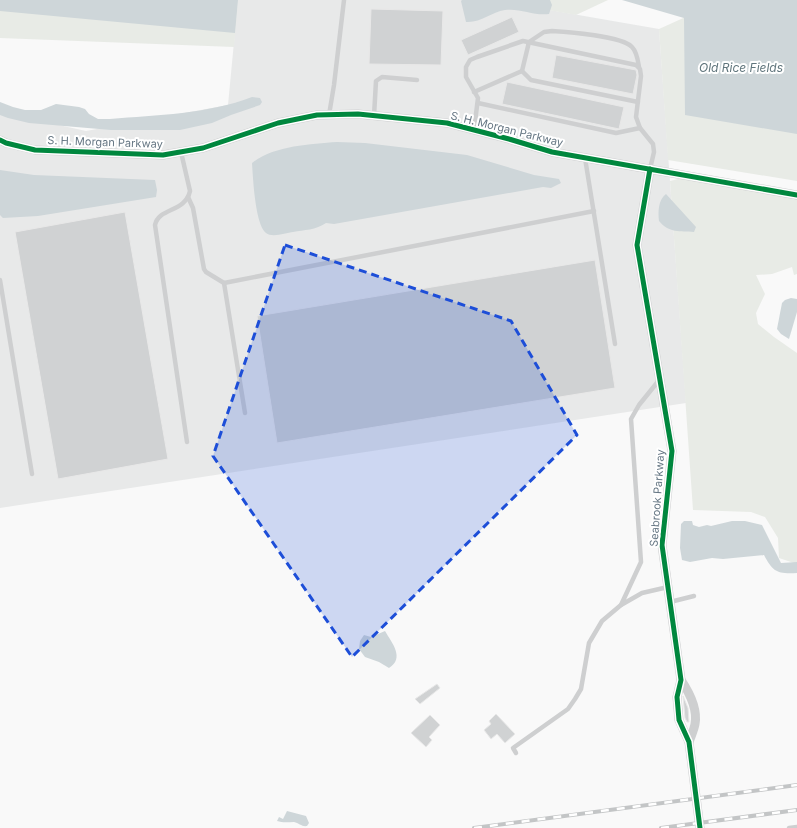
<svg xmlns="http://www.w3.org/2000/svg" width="797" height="828" font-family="Inter,sans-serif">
<rect width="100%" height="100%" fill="#f9f9f9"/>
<path fill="#e8e9e9" d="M238,0H492L659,29L686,403L0,508V112L86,131L228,105Z"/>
<g fill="#e8ebe6">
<path d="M0,0H238L234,47L0,38Z"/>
<path d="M492,0H608L576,15Z"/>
<path d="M723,0H797V181L668,160L659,29Z"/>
<path d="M690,176L797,195V274L794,275L792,267L772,274L756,275L765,294L756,313L758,324L774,337L797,353V564L779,558L778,538L765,517L751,512L693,510L670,181Z"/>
</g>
<g fill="#ced6d9">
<path d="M0,0H238L235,33L0,11Z"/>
<path d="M462,0H550L552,5L549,14C534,16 520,8 505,10C491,12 481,23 466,22L461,1Z"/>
<path d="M622,0H797V134L685,115L684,18Z"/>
<path d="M252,97L260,98L262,102L260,105L231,115L212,123L180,130H111L29,123L8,118L0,115V102L13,107L25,110H41L56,104L79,107L85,109L89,114L98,119H110C157,115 208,114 252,97Z"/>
<path d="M337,142L365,143L467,155L534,175L559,179L561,183L551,188L543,187L334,224L326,223C316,230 304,230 293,232C286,233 272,238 266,233C255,224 253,178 252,163C273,146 310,144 337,142Z"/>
<path d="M0,170L34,175L155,180L157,190L156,197L38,216L3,218L0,215Z"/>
<path d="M666,194L696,227L694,232C680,231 669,233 659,221C658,212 658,200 666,194Z"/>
<path d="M791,298L797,299V312L789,339L781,334L777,329L782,303L785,300Z"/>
<path d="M684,521H692L693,525L699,527L707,525L711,526L732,521H745L762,525L781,563L797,562V573C777,574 773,572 764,555L723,559L712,558L690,562L682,560L680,548L681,524Z"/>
<path d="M385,631C392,643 405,658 389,668L379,662L365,657L359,649L360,641L364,635L371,637Z"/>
<path d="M287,811L306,816L309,823L307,826C302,827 299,823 294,822C288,822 283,823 277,821L279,817L283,819Z"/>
</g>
<g fill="#d0d2d3" stroke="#e8e8e8">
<path d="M371,9L443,11L441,65L369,64Z"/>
<path d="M512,17L519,32L468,55L461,40Z"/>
<path d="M556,55L636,70L637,75L633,94L552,78Z"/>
<path d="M507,82L624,107L619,129L502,104Z"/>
<path d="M125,212L168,459L58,479L15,232Z"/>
<path d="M595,260L615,388L277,443L257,316Z"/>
<path d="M437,684L440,688L420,704L415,699Z"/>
<path d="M683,696L688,708L689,722H687L685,718Z"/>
<path d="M496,714L515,734L505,743L497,734L491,739L484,730L491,724L489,721Z"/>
<path d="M430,715L440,725L429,737L432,740L426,747L411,733Z"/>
</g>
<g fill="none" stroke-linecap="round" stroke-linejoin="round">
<g stroke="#cecfd0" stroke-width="4.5">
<path d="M474,92L522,71"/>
<path d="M638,102L531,80L522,71L529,42L544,32L552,31C568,32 622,36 632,47C637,52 638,61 639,67"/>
<path d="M478,103L616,133L640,128"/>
<path d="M329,115L334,85L344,0"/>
<path d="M374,116L376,81L382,77L417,80"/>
<path d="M474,130L478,98L466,77V67L470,60L477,57L523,41L636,65L640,69L641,76L636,117L640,128L653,144L654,152L650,169"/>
<path d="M181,152L190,191C185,213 159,207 155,225L187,442"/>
<path d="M585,158L615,344"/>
<path d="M188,197L193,208L204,269L206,272L224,283L245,413"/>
<path d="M0,280L32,474"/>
<path d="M224,283L594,211"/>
<path d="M670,602L694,596"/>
<path d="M621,605L641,562L631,419L639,405L660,379"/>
<path d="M516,753L513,748L568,709L575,699L581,689L589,643L602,621L621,605L642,593L668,587"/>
<path d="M789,828L797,827"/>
</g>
<g stroke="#cecfd0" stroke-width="9">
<path d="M0,140L6,143L35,150L163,155L203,148L278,123L317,115L358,114L447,123L509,139L552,152L797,195"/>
<path d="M650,169L637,245L672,451L662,545L681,680L677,697L679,720L689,742L700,828"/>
<path d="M681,680C689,692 698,708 695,724C694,730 691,736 689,742"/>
</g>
<g stroke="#c3c5c6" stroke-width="4">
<g id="rail">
<path d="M474,828L797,785"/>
<path d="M661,828L797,810"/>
</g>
</g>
<use href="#rail" stroke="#fff" stroke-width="2.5" stroke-dasharray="8" stroke-linecap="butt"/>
<g stroke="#fff" stroke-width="8">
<g id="cycleway">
<path d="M0,140L6,143L35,150L163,155L203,148L278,123L317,115L358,114L447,123L509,139L552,152L797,195"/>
<path d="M650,169L637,245L672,451L662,545L681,680L677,697L679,720L689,742L700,828"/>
</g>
</g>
<use href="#cycleway" stroke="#00873e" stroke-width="5"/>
</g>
<path fill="#1d4ed8" fill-opacity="0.2" stroke="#1d4ed8" stroke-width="3" stroke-dasharray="8 5" stroke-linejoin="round" d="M285,245L511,321L577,435L352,657L213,456Z"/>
<g text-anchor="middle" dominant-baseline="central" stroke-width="4" stroke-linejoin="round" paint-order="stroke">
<g font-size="11" fill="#657683" stroke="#fff">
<text transform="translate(507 129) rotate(14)">S. H. Morgan Parkway</text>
<text transform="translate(105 142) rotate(2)">S. H. Morgan Parkway</text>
<text transform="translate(657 498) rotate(-86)">Seabrook Parkway</text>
</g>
<g font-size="12" font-style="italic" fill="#60757c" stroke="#fff">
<text x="741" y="67">Old Rice Fields</text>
</g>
</g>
</svg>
